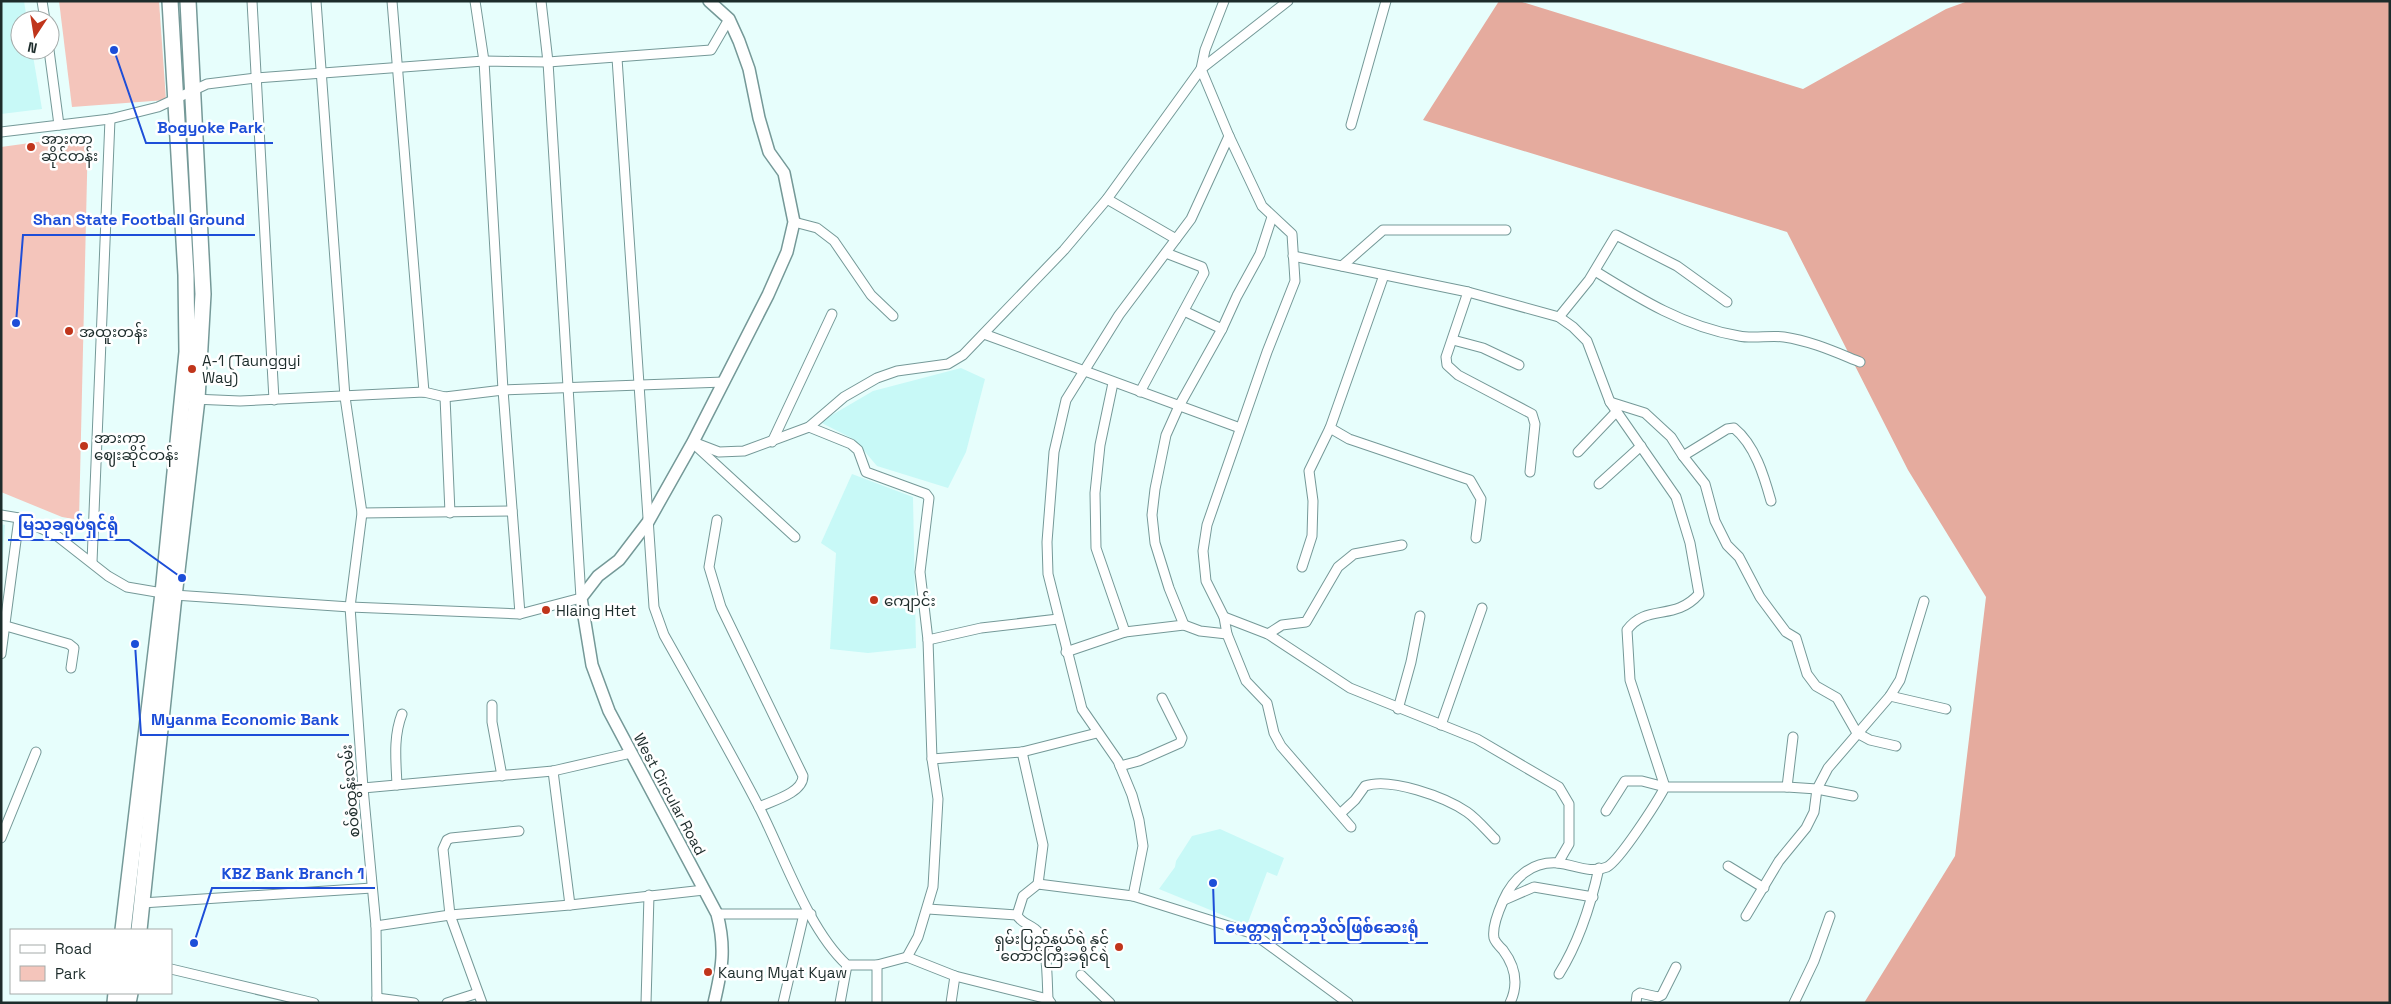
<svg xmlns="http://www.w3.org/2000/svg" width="2391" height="1004" font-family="'Space Grotesk','Noto Sans Myanmar',sans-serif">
<rect width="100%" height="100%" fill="#e7fefc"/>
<g fill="#c8f9f7">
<path d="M1,1H24L27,20H20V50H32L42,109L1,114Z"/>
<path d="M961,368L985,379L966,452L948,488L877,466L855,440L820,422L873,391Z"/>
<path d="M852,474L913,497L916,648L868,653L830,649L836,553L821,543Z"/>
<path d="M1,524L5,525L1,580Z"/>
<path d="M1220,829L1284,858L1277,876L1267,872L1247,925L1159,889L1175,867L1176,861L1192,836Z"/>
</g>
<g fill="#f4c5bb">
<path d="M59,1H159L166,100L72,107Z"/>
<path d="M88,135L79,520L62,517L1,492V147Z"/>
</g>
<path fill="#e5ab9e" d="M1499,1H1519L1803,89L1946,9L1968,1H2390V1003H1864L1955,856L1986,597L1908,470L1787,232L1423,120Z"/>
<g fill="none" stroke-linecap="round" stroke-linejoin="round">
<g stroke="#759998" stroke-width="11">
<g id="minor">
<path d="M42,1L45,20"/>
<path d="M252,1L274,400"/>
<path d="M316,1L345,397L362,513L350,607L363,788L376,926L377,1003"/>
<path d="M392,1L424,392"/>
<path d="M475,1L484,61L503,390L520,614"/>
<path d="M1224,1L1205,50L1201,69L1229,136L1262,206L1292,234L1295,281L1267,352L1207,525L1203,551L1206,581L1224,617L1227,634L1246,681L1267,703L1274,733L1281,746L1351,827"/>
<path d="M49,50L59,125"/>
<path d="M617,58L654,607L664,635C696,692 729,749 759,807C784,856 808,929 847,965H877L907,957L955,976L1048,999L1051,1003"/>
<path d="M1351,125L1386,1"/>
<path d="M1,132L110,119L158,107L207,84L256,78L484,61L548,62L711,50L729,19"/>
<path d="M1107,199L1176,239"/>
<path d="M794,222L817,228L834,241L871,295L893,316"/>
<path d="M1293,256L1468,292L1559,317L1573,327L1587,341L1610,402L1676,497L1690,543L1699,594C1674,622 1647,603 1627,630L1630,680L1665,787L1642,781H1625L1606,811"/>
<path d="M1342,266L1383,230H1506"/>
<path d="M1595,271C1640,299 1685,327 1739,336C1753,339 1770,335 1784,337C1811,341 1835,352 1860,362"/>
<path d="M1384,275L1330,428L1349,439L1470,480L1481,499L1476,538"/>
<path d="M1468,292L1446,357L1447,365L1458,375L1532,414L1535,424L1530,472"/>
<path d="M1184,311L1222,329"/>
<path d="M1559,317L1589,280L1616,235L1677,266L1727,302"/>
<path d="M984,334L1240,428"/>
<path d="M1453,340L1483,348L1519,365"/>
<path d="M1113,383L1100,445L1095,493L1096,548L1125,632"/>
<path d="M1140,392L1204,273L1202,267L1166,253"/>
<path d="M445,397L450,513"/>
<path d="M193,399L240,401L424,392L445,397L503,390L724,382"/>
<path d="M1610,402L1645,413L1671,437L1683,456L1705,484L1715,521L1727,545L1739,557L1760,597L1786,632L1796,638L1807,674L1816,686L1837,698L1857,733L1870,740L1896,746"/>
<path d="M809,427L851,444L858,450L866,472L926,494L929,498L920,572L928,640L932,759L938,799L933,887L918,937L907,957"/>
<path d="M693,442L719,452L744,451L809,427L844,397L877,378L897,371L948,364L963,355L1064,250L1107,199L1201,69L1288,1"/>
<path d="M772,442L832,314"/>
<path d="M696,446L795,537"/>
<path d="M1578,452L1617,411"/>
<path d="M1683,456L1727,429L1734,428C1755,445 1764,476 1771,501"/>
<path d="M1599,484L1641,446"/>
<path d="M362,513L512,511"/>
<path d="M1,515L19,518L57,536L108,576L127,587L174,595L350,607L520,614L581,598L548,62L541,1"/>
<path d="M717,520L709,567L721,607L803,776C803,793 772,801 759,807"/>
<path d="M92,562L110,119"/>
<path d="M1302,567L1312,536L1313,501L1309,471L1330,428"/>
<path d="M1224,617L1268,634L1350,688L1477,739L1559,787L1569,804V844L1558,863"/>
<path d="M1184,625L1169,588L1155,543L1152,515L1155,489L1166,435L1179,406L1222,329L1237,296L1260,254L1272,217"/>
<path d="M6,626L69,644L74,648L71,668"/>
<path d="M1268,634L1282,625L1306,622L1338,567L1354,554L1402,545"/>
<path d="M928,640L981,628L1058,619"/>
<path d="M1066,652L1125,632L1184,625L1200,631L1227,634"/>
<path d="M1,654L19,518"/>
<path d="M1890,696L1946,709"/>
<path d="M492,705V722L502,776"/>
<path d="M1398,709L1411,662L1420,616"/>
<path d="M1441,725L1482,608"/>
<path d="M1022,752L1043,845L1038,884"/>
<path d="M932,759L1022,752L1097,733"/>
<path d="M1120,766L1139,761L1180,743L1182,738L1162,698"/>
<path d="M553,771L570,905"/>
<path d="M397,785C396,761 393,737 402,714"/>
<path d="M1787,787L1793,737"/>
<path d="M363,788L553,771L631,753"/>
<path d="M1341,813L1355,800L1365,786C1390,777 1445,797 1467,812C1477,819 1486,830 1495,839"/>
<path d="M1,838L36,752"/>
<path d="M1728,866L1764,888"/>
<path d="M1133,896L1143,846L1139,820L1132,795L1118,761L1082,709L1048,574L1047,542L1054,452L1066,400L1119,315L1191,219L1229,136"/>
<path d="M1504,900L1534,887L1593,897"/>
<path d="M142,903L372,888"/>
<path d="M928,909L1017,915"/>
<path d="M717,914H811"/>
<path d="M1746,916L1779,861L1806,828L1814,812L1817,789L1828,768L1890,696L1900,680L1924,601"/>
<path d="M376,926L450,915L570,905L704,890"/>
<path d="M171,969L314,1003"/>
<path d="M1559,974C1579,942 1591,904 1599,868"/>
<path d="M1081,975L1110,1003"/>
<path d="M377,998L414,1003"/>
<path d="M1048,999C1047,982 1048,945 1038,932C1033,925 1021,924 1017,915L1023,896L1038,884L1133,896L1254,934L1348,1003"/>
<path d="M447,1003L478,993"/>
<path d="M482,1003L450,915L443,849L447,840L451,838L519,831"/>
<path d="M646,1003L649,895"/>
<path d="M783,1003L804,914"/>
<path d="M840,1003L847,965"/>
<path d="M877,1003V965"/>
<path d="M951,1003L955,976"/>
<path d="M1510,1003C1519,984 1515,966 1503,950C1500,947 1495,942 1494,938C1492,928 1499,910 1503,901C1513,878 1532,861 1558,863C1575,865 1590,874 1607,867C1620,860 1657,802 1665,787H1787L1817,789L1853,796"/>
<path d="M1636,1003L1637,995L1640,993L1658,997L1662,995L1676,967"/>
<path d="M1794,1003L1814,961L1830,916"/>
</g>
</g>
<g stroke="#759998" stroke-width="14">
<path id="tertiary" d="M709,1L729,19L739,41L749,69L759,118L769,152L784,173L794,222L787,252L768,295L693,442L648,522L619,560L598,576L581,598L592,665L609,711L717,914C726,948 722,969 714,1003"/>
</g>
<g stroke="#759998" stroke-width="18">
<g id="trunk">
<path d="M123,930L163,593L187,352L186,275L170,1"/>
<path d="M139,930L173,605L197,399L203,294L188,1"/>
<path d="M115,1003L116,993"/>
<path d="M128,1003L130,993"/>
</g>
</g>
<use href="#minor" stroke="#fff" stroke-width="9"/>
<use href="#tertiary" stroke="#fff" stroke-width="11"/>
<use href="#trunk" stroke="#fff" stroke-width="15"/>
</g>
<g fill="#c0351b" stroke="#fff" stroke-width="2">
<circle cx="31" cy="147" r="5"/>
<circle cx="69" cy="331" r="5"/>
<circle cx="192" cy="369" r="5"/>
<circle cx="84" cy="446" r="5"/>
<circle cx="874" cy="600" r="5"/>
<circle cx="546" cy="610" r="5"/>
<circle cx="1119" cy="947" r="5"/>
<circle cx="708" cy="972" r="5"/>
</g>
<g text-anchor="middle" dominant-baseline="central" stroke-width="5" stroke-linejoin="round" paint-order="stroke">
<g font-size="15" fill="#1d2c2b" stroke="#fff" text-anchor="start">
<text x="41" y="138">အားကာ<tspan x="41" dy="17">ဆိုင်တန်း</tspan></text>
<text x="79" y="331">အထူးတန်း</text>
<text x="202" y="360">A-1 (Taunggyi<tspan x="202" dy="17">Way)</tspan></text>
<text x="94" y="437">အားကာ<tspan x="94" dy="17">ဈေးဆိုင်တန်း</tspan></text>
<text x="884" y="600">ကျောင်း</text>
<text x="556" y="610">Hlaing Htet</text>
<text x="1109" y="938" text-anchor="end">ရှမ်းပြည်နယ်ရဲ နှင့်<tspan x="1109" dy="17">တောင်ကြီးခရိုင်ရဲ</tspan></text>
<text x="718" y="972">Kaung Myat Kyaw</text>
</g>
<g font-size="15" fill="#1d2c2b" stroke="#fff">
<text transform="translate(350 791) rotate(-95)">စဝ်စံထွန်းလမ်း</text>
<text transform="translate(670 794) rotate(62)">West Circular Road</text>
</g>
</g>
<path fill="none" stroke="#1d4ed8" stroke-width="2" d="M114 50L146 143H273M16 323L23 235H255M182 578L129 540H8M135 644L141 735H349M194 943L212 888H375M1213 883L1215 943H1428"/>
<g fill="#1d4ed8" stroke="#fff" stroke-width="2">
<circle cx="114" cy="50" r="5"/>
<circle cx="16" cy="323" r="5"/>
<circle cx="182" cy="578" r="5"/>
<circle cx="135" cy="644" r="5"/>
<circle cx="194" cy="943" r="5"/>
<circle cx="1213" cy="883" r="5"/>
</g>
<g font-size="16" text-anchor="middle" font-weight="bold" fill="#1d4ed8" stroke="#fff" stroke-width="5" stroke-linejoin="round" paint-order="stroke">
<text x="210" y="133">Bogyoke Park</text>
<text x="139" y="225">Shan State Football Ground</text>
<text x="68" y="530">မြသုခရုပ်ရှင်ရုံ</text>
<text x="245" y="725">Myanma Economic Bank</text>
<text x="293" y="879">KBZ Bank Branch 1</text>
<text x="1322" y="933">မေတ္တာရှင်ကုသိုလ်ဖြစ်ဆေးရုံ</text>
</g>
<rect width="2391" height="1004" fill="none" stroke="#1d2c2b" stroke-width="5"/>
<rect x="10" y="929" width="162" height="65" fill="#ffffff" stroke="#a5abaa"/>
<rect x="20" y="945" width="25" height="8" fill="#ffffff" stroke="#a5abaa"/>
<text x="55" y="954" font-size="15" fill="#1d2c2b">Road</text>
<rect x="20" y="966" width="25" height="15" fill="#f4c5bb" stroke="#a5abaa"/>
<text x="55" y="979" font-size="15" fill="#1d2c2b">Park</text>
<g transform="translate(35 35) rotate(192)"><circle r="24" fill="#ffffff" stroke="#a5abaa"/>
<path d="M0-4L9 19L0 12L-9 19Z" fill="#c0351b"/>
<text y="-8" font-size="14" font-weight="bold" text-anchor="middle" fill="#1d2c2b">N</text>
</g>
</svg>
